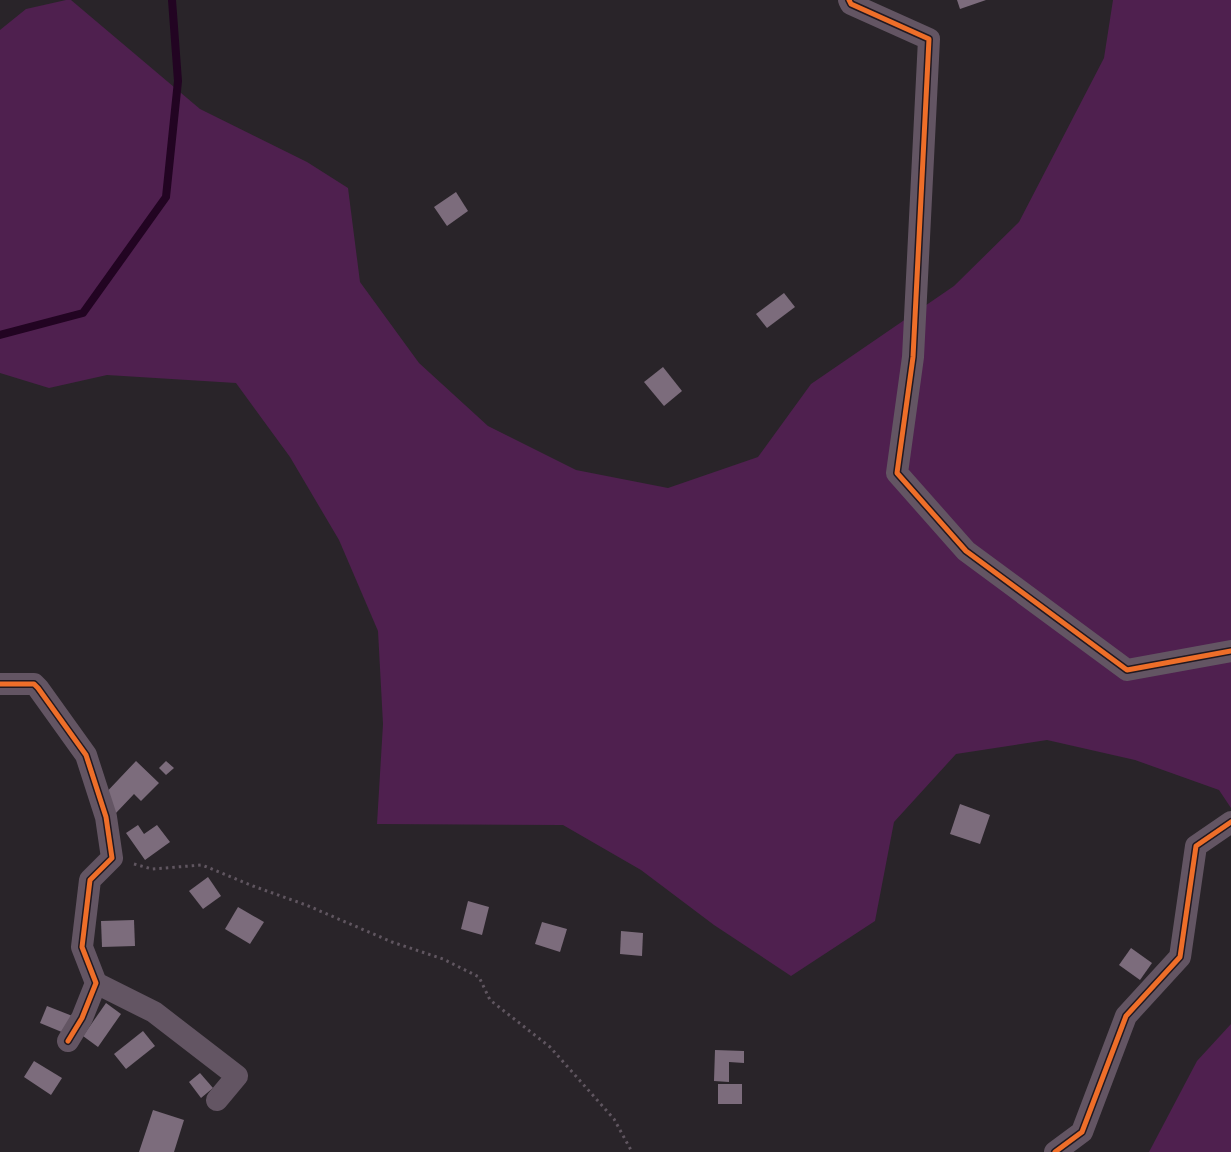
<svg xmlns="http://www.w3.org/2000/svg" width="1231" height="1152" font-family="Commissioner,sans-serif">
<rect width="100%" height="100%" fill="#292429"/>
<g fill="#4f204f">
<path d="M66,0H71L200,109L307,162L348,188L360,282L419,363L488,426L576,470L668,488L758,457L811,384L954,286L1019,222L1104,58L1113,0H1231V808L1219,790L1135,760L1047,740L956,754L894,822L875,921L791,976L714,925L641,870L563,825L377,824L383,724L378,631L339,540L290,457L236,383L107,375L49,388L0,373V30L26,9Z"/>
<path d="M1231,1024V1152H1149L1197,1061Z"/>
</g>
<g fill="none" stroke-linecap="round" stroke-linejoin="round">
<path stroke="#220422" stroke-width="8" d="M0,335L83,313L166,197L178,81L172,0"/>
</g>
<g fill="#7c6c7c">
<path d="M957,0H986L960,9Z"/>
<path d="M456,192L468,211L447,226L434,207Z"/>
<path d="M784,293L795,307L767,328L756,314Z"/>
<path d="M663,367L682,391L664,406L644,382Z"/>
<path d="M136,761L159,783L141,801L134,794L116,813L101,798Z"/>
<path d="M166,761L174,768L166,775L159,768Z"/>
<path d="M960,804L990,815L980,844L950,834Z"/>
<path d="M138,825L144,834L157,825L170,842L145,860L126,833Z"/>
<path d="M208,877L221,896L203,909L189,891Z"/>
<path d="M468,901L489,907L482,935L461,929Z"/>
<path d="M238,907L264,922L250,944L225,929Z"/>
<path d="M134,920L135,946L102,947L101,921Z"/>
<path d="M542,922L567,929L560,952L535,944Z"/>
<path d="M621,931L643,933L642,956L620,954Z"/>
<path d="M1131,948L1152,963L1140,980L1119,965Z"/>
<path d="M106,1003L121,1014L98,1047L83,1036Z"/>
<path d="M47,1006L75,1017L69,1035L40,1023Z"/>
<path d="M143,1031L155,1046L126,1069L114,1054Z"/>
<path d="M715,1050L744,1051V1063L729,1062V1082L714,1081Z"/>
<path d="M34,1061L62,1078L51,1095L24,1077Z"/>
<path d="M200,1073L213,1088L201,1098L189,1082Z"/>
<rect x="718" y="1084" width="24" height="20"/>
<path d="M153,1110L184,1120L174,1152H139Z"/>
</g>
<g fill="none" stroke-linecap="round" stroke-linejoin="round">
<path stroke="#605660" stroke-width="3" stroke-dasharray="2.5 4" stroke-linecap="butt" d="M134,864L152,869L202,865L253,886L306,905L392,942L443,959L479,977L490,1000L550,1047L614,1119L632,1152"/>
<g stroke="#635563" stroke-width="22">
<path d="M849,0L851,4L929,39L913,357L897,473L966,551L1127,670L1231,651"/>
<path d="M0,684H34L38,688L86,755L106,817L112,858L90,880L82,947L96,983L82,1018L68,1041"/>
<path d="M96,983L154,1012L237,1076L217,1100"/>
<path d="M1055,1152L1082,1132L1126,1016L1180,957L1196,846L1231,822"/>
</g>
<g stroke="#211921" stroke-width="8">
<g id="cycleway">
<path d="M849,0L851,4L929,39L913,357L897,473L966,551L1127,670L1231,651"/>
<path d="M0,684H34L38,688L86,755L106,817L112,858L90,880L82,947L96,983L82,1018L68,1041"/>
<path d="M1055,1152L1082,1132L1126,1016L1180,957L1196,846L1231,822"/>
</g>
</g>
<use href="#cycleway" stroke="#ee6e29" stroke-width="5"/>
</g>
</svg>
